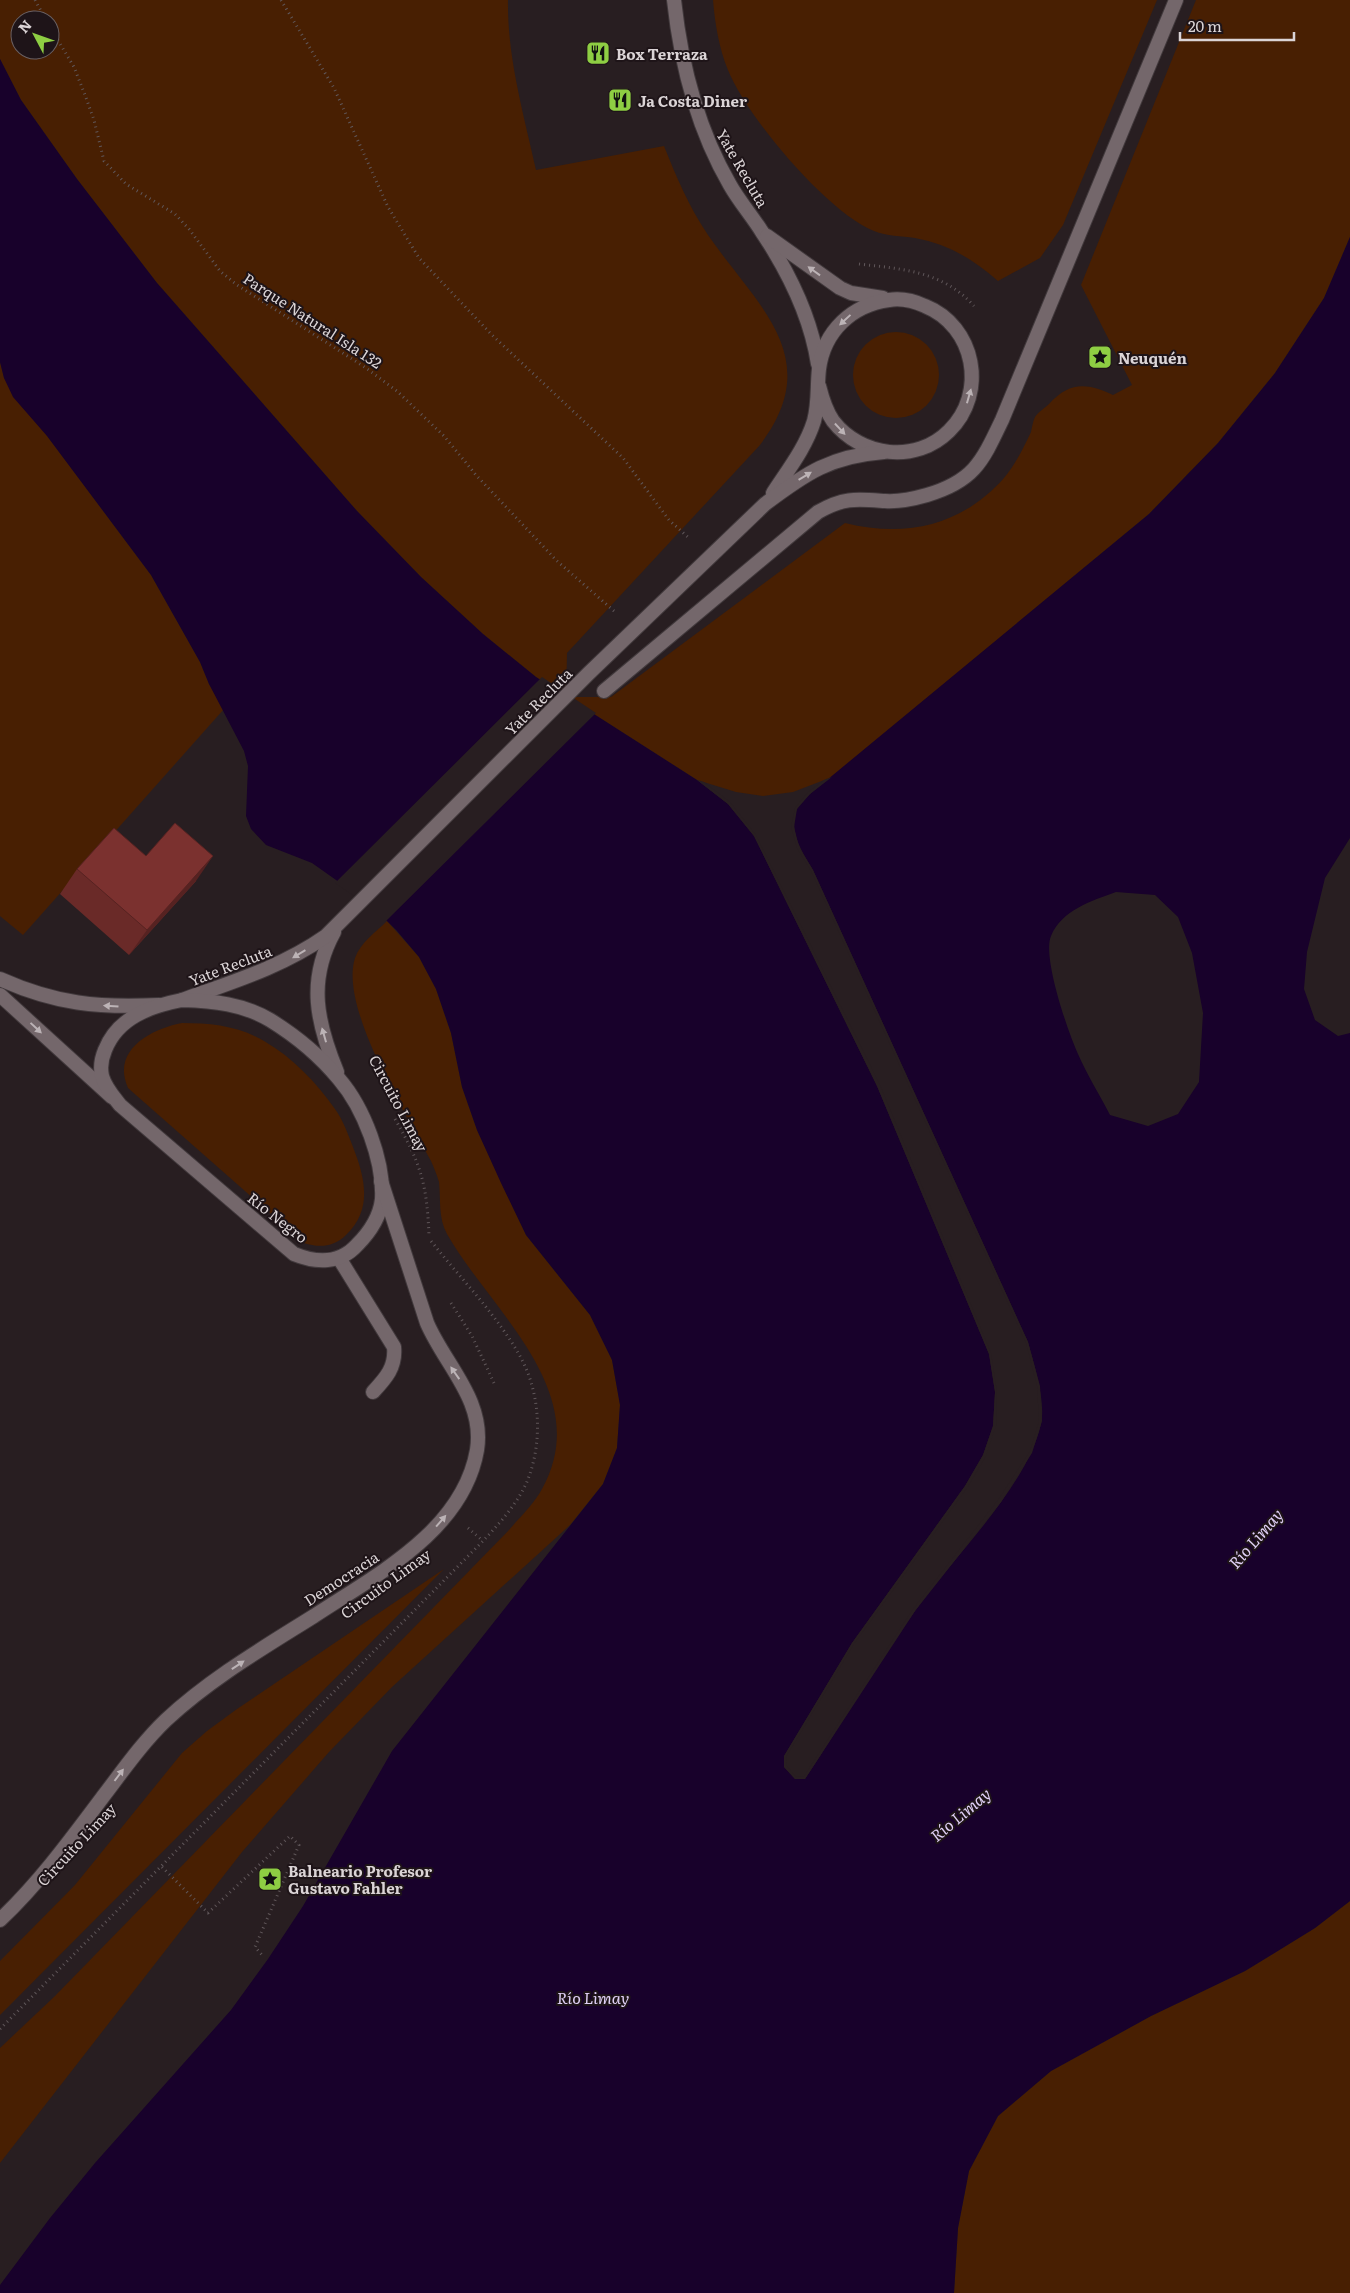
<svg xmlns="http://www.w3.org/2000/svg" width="1350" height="2293" font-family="Literata,serif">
<rect width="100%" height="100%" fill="#281e21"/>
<g fill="#481f02" fill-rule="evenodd">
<path d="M0,0H508C507,57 524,115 536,170L664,146C676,176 689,207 708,235C756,305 827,357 760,445L567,653L566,697H611L845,523C906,538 961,526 1004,478C1015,465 1024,447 1031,432C1032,427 1033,421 1035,417C1038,412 1045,408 1049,404C1070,381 1087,383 1113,395L1132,385L1081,285L1196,0H1350V237L1324,298L1275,373L1218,443L1149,514L832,777L793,792L763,796L736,792L697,780L536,677L483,634L421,577L357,511L157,283L77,179L21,100L0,59ZM20,20H50V50H20Z"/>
<path d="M713,0H1157L1063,225L1040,258L998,281C973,259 948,244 915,238C901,236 887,236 874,231C828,213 746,116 728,70C719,48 715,24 713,0Z"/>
<circle cx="896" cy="375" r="43"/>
<path d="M0,362L4,378L151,575L200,662L209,684L224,709L23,935L0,916Z"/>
<path d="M387,921L419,957L436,989L451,1033L462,1087L477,1130L526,1235L590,1315L612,1360L620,1405L617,1448L603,1484L570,1525L392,1687L329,1752L242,1852L0,2163V2048L55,1996L509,1530C520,1517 534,1504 542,1489C596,1392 489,1309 447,1234C438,1217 441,1201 439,1182C437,1175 434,1168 431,1161C407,1115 339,1008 355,958C360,943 376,932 387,921Z"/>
<path d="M182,1023C211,1023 239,1026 264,1041C292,1057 316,1082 335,1109C343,1120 348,1134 353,1147C365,1178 373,1209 346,1235C334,1247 319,1248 304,1243L128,1088C111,1050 151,1029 182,1023Z"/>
<path d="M444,1569L16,1999L0,2015V1961L75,1885L182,1753L207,1731L237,1709Z"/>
<path d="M1350,1901V2293H954L958,2228L969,2171L998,2116L1051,2071L1151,2016L1245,1971L1315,1928Z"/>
</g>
<path fill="#18012b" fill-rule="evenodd" d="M0,59L21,100L77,179L157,283L357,511L421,577L483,634L536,677L697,780L728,804L754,836L877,1086L989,1354L995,1392L993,1426L983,1455L965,1486L852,1643L784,1756V1767L795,1779H805C842,1723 876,1665 915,1611C953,1557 1027,1487 1041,1424C1046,1401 1034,1364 1028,1342L813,870C802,852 788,831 797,809C799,804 806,798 810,794L1149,514L1218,443L1275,373L1324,298L1350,237V838L1325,878L1307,952L1304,989L1315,1020L1338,1036L1350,1033V1901L1315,1928L1245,1971L1151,2016L1051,2071L998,2116L969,2171L958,2228L954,2293H0V2285L50,2218L95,2163L231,2010L268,1959L303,1906L392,1751L603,1484L617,1448L620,1405L612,1360L590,1315L526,1235L501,1183L477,1130L462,1087L451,1033L436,989L419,957L397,931L370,904L312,863L266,845L251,829L246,816L248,766L244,751L209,684L200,662L151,575L47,436L13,397L4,378L0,362ZM1116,892L1155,895L1178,917L1192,953L1203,1013L1199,1082L1178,1114L1148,1126L1110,1115C1100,1095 1087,1075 1078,1054C1068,1032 1042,957 1051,936C1062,910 1091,901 1116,892Z"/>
<g fill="#281e21">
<path d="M542,677L596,713L385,922L369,906L335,883Z"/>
<path d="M832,777L810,794L797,809L794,827L799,847L813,870L1028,1342L1040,1386L1042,1421L1032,1453L1001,1502L915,1611L805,1779H795L784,1767V1756L852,1643L965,1486L983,1455L993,1426L995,1392L989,1354L877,1086L754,836L728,804L697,780L704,782L730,802L756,835L880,1085L991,1353L997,1392L996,1426L986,1456L967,1488L854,1644L786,1757L787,1766L796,1777L804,1776L913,1609L998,1500L1030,1451L1039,1421L1037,1386L1026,1343L811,871L797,848L791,827L795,808L808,792L824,780Z"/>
</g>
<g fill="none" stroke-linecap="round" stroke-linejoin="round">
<g stroke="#41393c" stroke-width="16">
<path id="service" d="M339,1258L394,1347C396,1367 386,1378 373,1392"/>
</g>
<g stroke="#41393c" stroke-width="16">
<path id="pedestrian" d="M604,691L818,512C844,497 857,499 885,501C899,502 913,499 927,495C974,481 982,462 1002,420L1176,0"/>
</g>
<g stroke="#41393c" stroke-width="16">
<g id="tertiary">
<path d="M0,979C56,1004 98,1008 159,1005"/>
<path d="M0,995L112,1097"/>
</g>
</g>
<g stroke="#41393c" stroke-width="16">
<g id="secondary">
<path d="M674,0C681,65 697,128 730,185C739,201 752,216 762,232C788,271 811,318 818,364"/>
<path d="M767,236L840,288L851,293L883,298"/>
<path d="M773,493C788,470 806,447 814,421C819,403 817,386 819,369C824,331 852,305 889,300C901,298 914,301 925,306C975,326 988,393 949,431C916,464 861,457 833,421C826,411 822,398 819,386"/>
<path d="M334,932C307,981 317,1023 337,1072"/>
<path d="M182,1000C232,982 282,967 326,936L588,674L765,504C806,473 831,456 884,452"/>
<path d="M182,1000C214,1001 243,1004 270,1020C296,1036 320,1056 339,1079C364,1108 384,1161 382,1199C380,1217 369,1233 357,1245C340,1264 316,1263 294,1254L120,1105C113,1096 105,1087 102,1076C100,1067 102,1057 105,1050C118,1017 151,1006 182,1000Z"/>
<path d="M0,1920C40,1882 72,1838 105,1794C124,1769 143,1742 166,1720C210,1679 263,1648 314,1616C376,1575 463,1531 477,1450C485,1400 445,1365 427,1323L381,1181"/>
</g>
</g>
<g stroke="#60575a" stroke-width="3" stroke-dasharray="1 4" stroke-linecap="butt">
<path d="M35,0L46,20"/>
<path d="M281,0L334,88L388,207L419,258L492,335L623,458L669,520L690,539"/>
<path d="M50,27L74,67L85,95L94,120L104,161L126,184L175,214L189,229L220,271L237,285L366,368L397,391L444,436L476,475L556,560L614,611"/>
<path d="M859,264C902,269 943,271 974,306"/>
<path d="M395,1119C421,1164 427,1184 429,1236"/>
<path d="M451,1303L472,1336L494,1383"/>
<path d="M468,1528L483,1541"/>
<path d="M162,1867L208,1913L290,1836L299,1845L255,1947L263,1956"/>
<path d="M0,2029L483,1541C499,1524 516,1505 526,1484C543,1445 541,1395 521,1358C498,1316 461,1279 431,1241"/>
</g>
<use href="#service" stroke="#74676b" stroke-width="14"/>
<use href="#pedestrian" stroke="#74676b" stroke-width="14"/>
<use href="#tertiary" stroke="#74676b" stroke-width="14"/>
<use href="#secondary" stroke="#74676b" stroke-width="14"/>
</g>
<path fill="#6a2a28" d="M146,856L196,881L129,955L60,894L77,869Z"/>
<path fill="#562221" d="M213,856L196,881L129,955L147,930Z"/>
<path fill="#7b312f" stroke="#562221" d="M175,823L213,856L147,930L77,869L114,828L146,856Z"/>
<defs><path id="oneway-solid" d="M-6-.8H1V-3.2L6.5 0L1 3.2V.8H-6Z" transform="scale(1.25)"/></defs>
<g fill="#bcb3b6">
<use href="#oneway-solid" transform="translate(814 271) rotate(-144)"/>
<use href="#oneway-solid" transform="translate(845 320) rotate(137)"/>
<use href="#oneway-solid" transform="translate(969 396) rotate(-74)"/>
<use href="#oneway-solid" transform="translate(840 429) rotate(47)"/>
<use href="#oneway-solid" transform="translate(805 476) rotate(-31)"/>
<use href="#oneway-solid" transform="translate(299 954) rotate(149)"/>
<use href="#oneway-solid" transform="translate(111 1006) rotate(-176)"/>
<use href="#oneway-solid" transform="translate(36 1028) rotate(43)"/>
<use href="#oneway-solid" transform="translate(324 1035) rotate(-106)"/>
<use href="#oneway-solid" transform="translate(455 1373) rotate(-125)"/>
<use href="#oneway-solid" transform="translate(441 1521) rotate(-49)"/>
<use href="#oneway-solid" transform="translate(238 1665) rotate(-34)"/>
<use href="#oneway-solid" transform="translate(119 1775) rotate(-53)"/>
</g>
<defs>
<g id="restaurant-square" transform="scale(1.25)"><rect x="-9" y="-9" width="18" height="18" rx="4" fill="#8ece43" stroke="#1e1418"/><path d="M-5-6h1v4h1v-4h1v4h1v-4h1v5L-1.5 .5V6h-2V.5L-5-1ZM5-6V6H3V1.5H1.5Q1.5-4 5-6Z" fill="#111"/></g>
<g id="sight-square" transform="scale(1.25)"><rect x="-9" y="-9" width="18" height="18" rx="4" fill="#8ece43" stroke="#1e1418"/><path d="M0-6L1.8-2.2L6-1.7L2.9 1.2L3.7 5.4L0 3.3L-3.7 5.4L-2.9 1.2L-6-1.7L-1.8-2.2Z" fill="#111"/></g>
</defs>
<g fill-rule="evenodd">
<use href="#restaurant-square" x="598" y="53"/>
<use href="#restaurant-square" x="620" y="100"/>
<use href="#sight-square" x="1100" y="357"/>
<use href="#sight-square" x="270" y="1879"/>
</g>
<g text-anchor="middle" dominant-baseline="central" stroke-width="4" stroke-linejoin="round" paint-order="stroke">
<g font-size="15" font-weight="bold" fill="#dbd4d6" stroke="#1e1418" text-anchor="start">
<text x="616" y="53">Box Terraza</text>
<text x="638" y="100">Ja Costa Diner</text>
<text x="1118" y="357">Neuquén</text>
<text x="288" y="1870">Balneario Profesor<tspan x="288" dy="17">Gustavo Fahler</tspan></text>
</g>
<g font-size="15" fill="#dbd4d6" stroke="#1e1418">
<text transform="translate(743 168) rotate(60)">Yate Recluta</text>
<text transform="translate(313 320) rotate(33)">Parque Natural Isla 132</text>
<text transform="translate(538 701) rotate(-45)">Yate Recluta</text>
<text transform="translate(230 965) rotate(-21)">Yate Recluta</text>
<text transform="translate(399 1103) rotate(62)">Circuito Limay</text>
<text transform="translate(278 1217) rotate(38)">Río Negro</text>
<text transform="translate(341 1578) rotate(-33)">Democracia</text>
<text transform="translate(385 1583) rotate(-36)">Circuito Limay</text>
<text transform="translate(76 1844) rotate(-47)">Circuito Limay</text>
</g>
<g font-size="16" font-style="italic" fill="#e0d0f6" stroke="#1e1418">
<text transform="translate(1255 1538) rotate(-49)">Río Limay</text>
<text transform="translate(960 1814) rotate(-40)">Río Limay</text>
<text x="593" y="1997">Río Limay</text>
</g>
</g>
<g transform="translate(35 35) rotate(311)"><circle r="24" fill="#1e1418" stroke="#6a6164"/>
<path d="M0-4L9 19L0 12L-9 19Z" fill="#8ece43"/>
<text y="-8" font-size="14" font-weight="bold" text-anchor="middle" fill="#dbd4d6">N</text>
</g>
<path d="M1180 32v8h114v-8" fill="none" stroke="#dbd4d6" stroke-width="2.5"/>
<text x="1188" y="32" font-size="15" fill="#dbd4d6" stroke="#1e1418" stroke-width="4" paint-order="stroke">20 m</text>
</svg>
